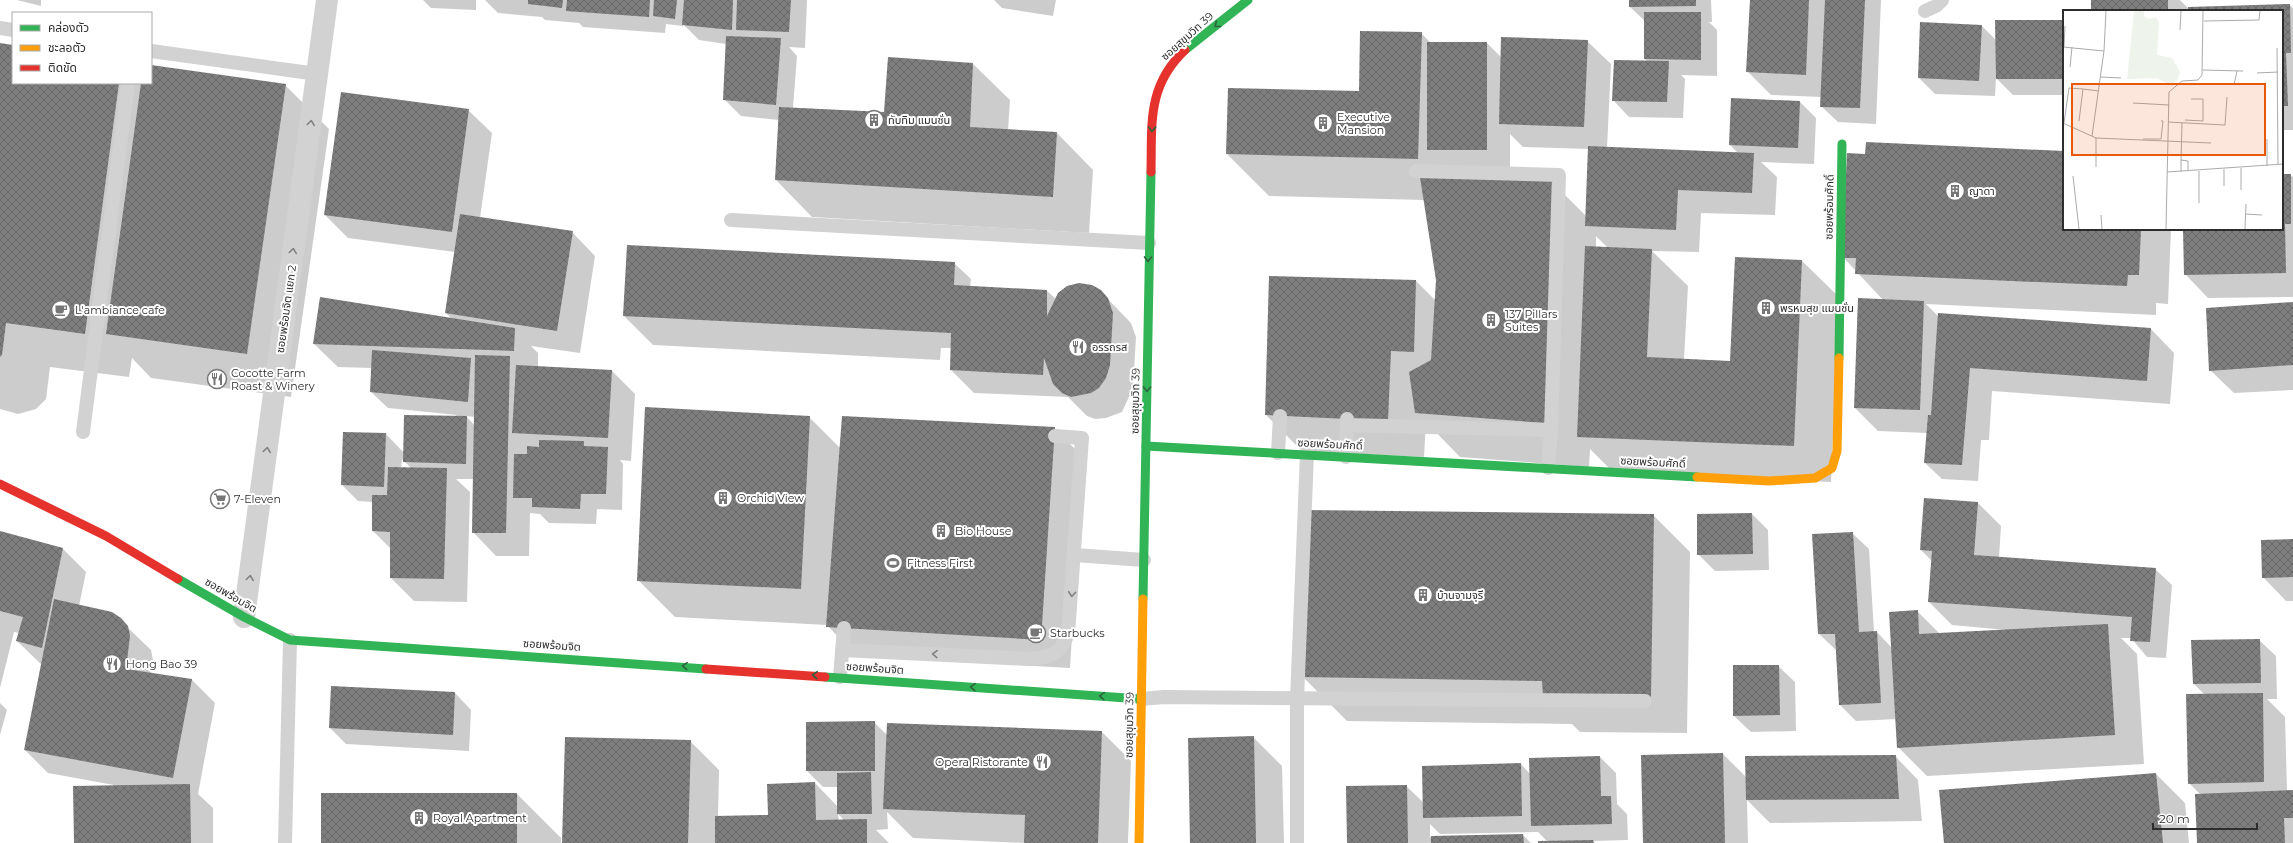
<svg xmlns="http://www.w3.org/2000/svg" width="2293" height="843" font-family="Montserrat,'Noto Sans Thai',sans-serif">
<defs>
<pattern id="building-cross-hatch" width="8" height="8" patternUnits="userSpaceOnUse"><rect width="8" height="8" fill="#7e7e7e"/><path d="M0 0l8 8M0 8l8-8" fill="none" stroke="#686868"/></pattern>
</defs>
<rect width="100%" height="100%" fill="#fff"/>
<g fill="#0003" fill-rule="evenodd">
<path d="M17,0H41V6Z"/>
<path d="M423,0H476V10L431,8Z"/>
<path d="M485,0H807L805,48L789,47L797,56L793,108L885,113L889,58L973,64L1010,100L1008,130L1057,133L1093,170L1089,233L812,217L776,180L779,120L741,116L724,99L726,44L699,40L683,24V26L666,24L665,33L583,27L579,23L545,20L542,17L498,13Z"/>
<path d="M994,0H1056L1053,16L1002,8Z"/>
<path d="M1630,0H1711L1712,22H1709L1717,30V76L1681,75L1685,79L1683,118L1629,117L1613,100L1648,62L1645,59V21L1630,7Z"/>
<path d="M1751,0H1881L1876,124L1838,122L1821,106L1822,97L1771,95L1748,72Z"/>
<path d="M2092,0H2180L2188,8L2290,5L2293,8V130H2282V11H2092Z"/>
<path d="M2064,21V95H2013L1996,78L1995,96L1935,94L1919,78L1982,26L1997,41Z"/>
<path d="M1421,33L1431,43H1487L1502,58L1587,41L1611,64L1607,148L1738,153L1730,145L1800,102L1816,118L1814,164L1761,162L1777,177L1775,215L1701,213L1699,252L1652,251L1688,286L1684,359L1731,362L1802,261L1839,297L1831,482L1614,473L1590,449L1589,467L1460,457L1426,422L1424,457L1302,451L1266,415L1416,281L1436,301L1437,280L1424,200L1269,196L1227,154L1229,89L1360,92ZM1510,134L1523,147L1589,149L1586,216L1552,182L1510,173ZM1596,236L1608,248L1596,247Z"/>
<path d="M0,44L13,46V83H151V66L285,85L329,129L291,397L151,378L132,358L129,377L50,367L46,399L36,409L18,414L0,409Z"/>
<path d="M468,110L492,133L480,218L572,232L595,256L580,353L531,346L538,353V367L612,371L635,394L631,461L620,460L623,464L622,510L597,509L596,524L549,523L540,514L530,513L529,556H496L473,532L474,479H456L470,492L467,602L414,601L391,578V549L373,531V502L358,501L342,485L344,433L386,434L404,453L457,415L388,408L371,392L372,368L338,367L314,344L452,319L446,313L455,252L348,238L325,215ZM466,416L475,417V426ZM402,459L411,468H401Z"/>
<path d="M2064,152V229H2171L2168,304L2156,303V315L1926,304L1939,317L2151,329L2174,353L2170,404L1992,391L1989,440H1981L1978,481L1942,479L1925,463L1927,433L1878,431L1855,408L1883,300L1843,257L1866,155Z"/>
<path d="M2282,175H2290L2293,177V297L2208,298L2185,274L2184,229H2282Z"/>
<path d="M954,263L971,279L970,287L1047,291L1056,299L1100,291L1131,323L1136,337L1133,388L1122,412L1106,418L1095,419L1087,416L1068,397L974,393L951,370L952,348H941L940,360L653,345L624,316Z"/>
<path d="M2293,303V390L2234,393L2210,370Z"/>
<path d="M809,417L840,448L1054,428L1083,457L1070,668L856,656L827,625L675,617L638,580Z"/>
<path d="M1978,503L2001,526L1999,558L2155,569L2172,585L2166,658L2147,657L2131,638H2121L2137,654L2144,764L1927,776L1898,747L1897,719L1856,721L1840,705L1836,650L1819,634L1813,535L1852,533L1869,549L1874,632H1877L1892,648L1917,611L1940,634L2006,630L1952,625L1929,602L1932,561L1921,550Z"/>
<path d="M1752,514L1768,530L1769,570L1715,571L1698,554Z"/>
<path d="M1653,515L1690,552L1687,733L1580,732L1572,724L1347,721L1303,677Z"/>
<path d="M0,532L63,549L86,572L79,606L127,627L151,650L153,660L151,674L192,680L215,703L198,794L213,808V843H75L114,785L48,773L25,750L42,665L17,641L20,633L14,632L0,688Z"/>
<path d="M2293,540V601H2286L2263,577Z"/>
<path d="M2259,640L2276,656L2277,699H2267L2285,717L2287,791H2293V843H2198L2201,795L2189,783L2205,695L2194,684Z"/>
<path d="M1778,666L1795,682L1796,731L1751,732L1734,716Z"/>
<path d="M455,693L471,710L469,751L346,744L330,728Z"/>
<path d="M0,703L7,710L0,735Z"/>
<path d="M874,722L887,735L1102,732L1131,761L1128,843H1025L913,838L887,812L888,829L876,830L889,843H563L690,741L719,770L718,817L769,816L815,783L838,807V787H823L807,771ZM838,814L845,821H839Z"/>
<path d="M1253,737L1282,766L1284,843H1191Z"/>
<path d="M1723,754L1747,778L1895,756L1918,780L1922,821L1770,823L1747,800L1748,843H1644Z"/>
<path d="M1600,757L1616,773L1617,804L1627,814L1628,840L1593,841L1595,843H1539L1548,842L1538,832L1440,834L1430,824V837L1523,835L1531,843H1348L1406,786L1424,803L1521,764L1530,774Z"/>
<path d="M2156,774L2185,803L2189,843H1945Z"/>
<path d="M517,794L561,838V843H322Z"/>
</g>
<g fill="url(#building-cross-hatch)">
<path d="M528,0H563L562,8L528,4Z"/>
<path d="M567,0H650L649,17L566,11Z"/>
<path d="M654,0H677L675,19L653,16Z"/>
<path d="M684,0H733L732,30L682,25Z"/>
<path d="M737,0H791L789,32L736,30Z"/>
<path d="M1629,0H1696V6L1629,7Z"/>
<path d="M1750,0H1809L1806,75L1746,72Z"/>
<path d="M1825,0H1865L1860,108L1820,107Z"/>
<rect x="2091" y="0" width="77" height="11"/>
<path d="M2290,4L2291,53H2286L2288,106H2282V11H2188V7Z"/>
<path d="M1644,12H1701V60L1644,59Z"/>
<path d="M1995,20H2064V79H1996Z"/>
<path d="M1920,22L1982,25L1979,81L1918,78Z"/>
<path d="M1360,31L1422,32L1418,159L1226,154L1228,88L1359,91Z"/>
<path d="M726,36L781,38L776,105L723,100Z"/>
<path d="M1501,37L1588,40L1584,127L1499,124Z"/>
<rect x="1427" y="42" width="60" height="108"/>
<path d="M0,43L13,45V83H119L85,334L6,323L2,355L0,357Z"/>
<path d="M888,57L973,63L970,127L1057,132L1053,197L775,180L779,107L884,112Z"/>
<path d="M1614,60L1669,61L1667,102L1612,101Z"/>
<path d="M151,65L286,84L247,354L106,334L141,83H151Z"/>
<path d="M341,92L469,109L452,232L324,215Z"/>
<path d="M1731,98L1800,101L1798,148L1729,145Z"/>
<path d="M1866,142L2064,151V229H2141L2139,275H2128L2127,286L1855,274L1856,258H1842L1847,153L1865,154Z"/>
<path d="M1588,146L1754,153L1752,193L1678,190L1676,230L1585,226Z"/>
<path d="M2282,174H2291V224H2285L2286,273L2184,275L2183,229H2282Z"/>
<path d="M1420,177L1553,181L1545,423L1415,413L1409,372L1431,360L1436,280Z"/>
<path d="M460,214L573,231L557,331L445,313Z"/>
<path d="M627,245L955,262L954,285L1047,290V316L1058,293L1067,286L1079,283L1092,285L1101,290L1108,298L1113,313L1110,365L1106,378L1099,388L1091,393L1071,397L1062,393L1053,384L1044,358L1043,375L950,370L951,333L623,316Z"/>
<path d="M1585,246L1652,249L1647,357L1730,361L1735,257L1802,260L1794,446L1577,437Z"/>
<path d="M1269,276L1416,280L1414,352L1391,351L1388,421L1265,415Z"/>
<path d="M320,297L515,328L514,351L313,344Z"/>
<path d="M1858,298L1924,301L1920,410L1854,408Z"/>
<path d="M2293,302V365L2209,371L2206,308Z"/>
<path d="M1938,313L2151,328L2147,381L1970,368L1962,465L1924,463L1928,415H1931Z"/>
<path d="M372,350L471,358L468,402L370,392Z"/>
<path d="M475,355L510,356L506,533H472Z"/>
<path d="M516,365L612,370L608,438L512,433Z"/>
<path d="M645,407L810,416L801,589L637,581Z"/>
<path d="M404,415L467,416L466,464L403,462Z"/>
<path d="M842,416L1055,427L1041,640L826,627Z"/>
<path d="M343,432L386,433L384,487L341,485Z"/>
<path d="M539,440L584,441V446L608,447L606,494H581L580,509L532,507V498H513L514,454H527V446L539,447Z"/>
<path d="M388,467L447,468L444,579L390,578V532L372,531V495H387Z"/>
<path d="M1924,498L1978,502L1974,555L2156,568L2150,642L2130,641L2132,617L1928,602L1932,551L1920,550Z"/>
<path d="M1305,510L1654,514L1651,697L1543,696L1542,681L1302,677Z"/>
<path d="M1752,513L1753,554L1697,555V514Z"/>
<path d="M0,531L63,548L42,648L16,641L23,617L0,611Z"/>
<path d="M1853,532L1859,632L1877,631L1881,703L1839,705L1835,634H1818L1812,534Z"/>
<path d="M2293,539V577L2262,578L2261,540Z"/>
<path d="M54,599L112,612L121,618L128,626L130,636L126,669L192,679L173,778L24,750Z"/>
<path d="M1918,610L1919,634L2108,624L2115,735L1897,748L1889,612Z"/>
<path d="M2260,639L2261,683L2193,684L2191,640Z"/>
<path d="M1733,665H1779L1780,715L1733,716Z"/>
<path d="M331,686L455,692L453,735L329,728Z"/>
<path d="M2263,693L2264,782L2188,784L2186,694Z"/>
<path d="M875,721V771H806V722Z"/>
<path d="M887,723L1102,731L1098,843H1024L1025,815L883,809Z"/>
<path d="M1254,736L1256,843H1190L1188,738Z"/>
<path d="M565,737L691,740L688,843H562Z"/>
<path d="M1723,753L1725,843H1643L1641,755Z"/>
<path d="M1896,755L1899,799L1746,800L1745,756Z"/>
<path d="M1600,756L1601,796H1611L1612,824L1531,826L1529,758Z"/>
<path d="M1521,763L1522,816L1423,818L1422,766Z"/>
<path d="M871,772L872,814H837V773Z"/>
<path d="M2156,773L2163,843H1944L1939,790Z"/>
<path d="M815,782L816,820L867,819V843H715V816L768,815L767,784Z"/>
<path d="M190,784L191,843H74L73,786Z"/>
<path d="M1407,785L1408,843H1347L1346,786Z"/>
<path d="M2293,790V818H2284L2285,843H2197L2195,794Z"/>
<rect x="321" y="793" width="196" height="50"/>
<path d="M1523,834L1524,843H1431V836Z"/>
<path d="M1593,840L1594,843H1538V841Z"/>
</g>
<g fill="none" stroke-linecap="round" stroke-linejoin="round">
<g stroke="#d2d2d2" stroke-width="14">
<path d="M1925,11L1936,6L1942,0"/>
<path d="M0,28L13,30"/>
<path d="M151,51L317,74"/>
<path d="M731,220L1149,243"/>
<path d="M1347,425L1551,430L1559,175L1416,171"/>
<path d="M83,432L128,83"/>
<path d="M1278,453L1280,416"/>
<path d="M1346,457L1347,419"/>
<path d="M1548,468L1551,430"/>
<path d="M1075,555L1144,560"/>
<path d="M842,650L1031,659C1052,657 1060,654 1068,634L1082,438L1055,436"/>
<path d="M840,677L844,628"/>
<path d="M1141,699L1164,697L1645,701"/>
<path d="M285,843L290,640"/>
<path d="M1297,843V700L1307,454"/>
</g>
<path stroke="#d2d2d2" stroke-width="22" d="M244,617L327,0"/>
<g stroke="#30b455" stroke-width="9">
<path d="M1185,50L1248,0"/>
<path d="M1839,358L1842,144"/>
<path d="M1146,446L1697,477"/>
<path d="M178,579L244,617L290,640L706,669"/>
<path d="M1143,599L1151,172"/>
<path d="M825,677L1141,699"/>
</g>
<g stroke="#ff9f0a" stroke-width="9">
<path d="M1697,477L1769,481L1815,478L1832,468L1837,451L1839,358"/>
<path d="M1139,843L1143,599"/>
</g>
<g stroke="#e5322d" stroke-width="9">
<path d="M1151,172C1152,123 1147,86 1185,50"/>
<path d="M0,484L106,536L178,579"/>
<path d="M706,669L825,677"/>
</g>
</g>
<defs><path id="oneway-chevron" d="M-2-3.5L2.5 0L-2 3.5" fill="none" stroke-width="1.6" stroke-linecap="round" stroke-linejoin="round"/></defs>
<g stroke="#2e633d">
<use href="#oneway-chevron" transform="translate(1217 25) rotate(141)"/>
<use href="#oneway-chevron" transform="translate(1152 129) rotate(92)"/>
<use href="#oneway-chevron" transform="translate(1148 259) rotate(91)"/>
<use href="#oneway-chevron" transform="translate(1147 389) rotate(91)"/>
<use href="#oneway-chevron" transform="translate(685 666) rotate(-176)"/>
<use href="#oneway-chevron" transform="translate(815 675) rotate(-176)"/>
<use href="#oneway-chevron" transform="translate(973 687) rotate(-176)"/>
<use href="#oneway-chevron" transform="translate(1102 696) rotate(-176)"/>
</g>
<g stroke="#808080">
<use href="#oneway-chevron" transform="translate(311 123) rotate(-82)"/>
<use href="#oneway-chevron" transform="translate(293 251) rotate(-82)"/>
<use href="#oneway-chevron" transform="translate(267 450) rotate(-82)"/>
<use href="#oneway-chevron" transform="translate(250 578) rotate(-82)"/>
<use href="#oneway-chevron" transform="translate(1072 594) rotate(95)"/>
<use href="#oneway-chevron" transform="translate(935 654) rotate(-177)"/>
</g>
<defs>
<g id="building-ring" transform="scale(1)"><circle r="9.5" fill="#fff" stroke="#767676" stroke-width="1.5"/><path d="M-4-6H4V6H1V3H-1V6H-4ZM-2.5-4.3h1.7v1.8h-1.7ZM.8-4.3h1.7v1.8H.8ZM-2.5-1h1.7V.8h-1.7ZM.8-1h1.7V.8H.8Z" fill="#767676"/></g>
<g id="cafe-ring" transform="scale(1)"><circle r="9.5" fill="#fff" stroke="#767676" stroke-width="1.5"/><path d="M-5.5-4.5H6V0H3Q3 3.5 0 3.5H-2.5Q-5.5 3.5-5.5 0ZM3-3.2v2h1.7v-2ZM-6 4.5H4V6H-6Z" fill="#767676"/></g>
<g id="restaurant-ring" transform="scale(1)"><circle r="9.5" fill="#fff" stroke="#767676" stroke-width="1.5"/><path d="M-5-6h1v4h1v-4h1v4h1v-4h1v5L-1.5 .5V6h-2V.5L-5-1ZM5-6V6H3V1.5H1.5Q1.5-4 5-6Z" fill="#767676"/></g>
<g id="supermarket-ring" transform="scale(1)"><circle r="9.5" fill="#fff" stroke="#767676" stroke-width="1.5"/><path d="M-6-5.5h2.5l.6 2H6L4.5 2H-2.5L-4.4-4H-6ZM-1.5 3.2a1.3 1.3 0 1 0 .1 0ZM3 3.2a1.3 1.3 0 1 0 .1 0Z" fill="#767676"/></g>
<g id="stadium-ring" transform="scale(1)"><circle r="9.5" fill="#fff" stroke="#767676" stroke-width="1.5"/><path d="M0-5a6.5 5 0 1 0 0 10a6.5 5 0 1 0 0-10ZM-3.5-1.8h7v3.6h-7Z" fill="#767676"/></g>
</defs>
<g fill-rule="evenodd">
<use href="#building-ring" x="874" y="120"/>
<use href="#building-ring" x="1323" y="123"/>
<use href="#building-ring" x="1955" y="191"/>
<use href="#building-ring" x="1766" y="308"/>
<use href="#cafe-ring" x="61" y="310"/>
<use href="#building-ring" x="1491" y="320"/>
<use href="#restaurant-ring" x="1078" y="347"/>
<use href="#restaurant-ring" x="217" y="379"/>
<use href="#building-ring" x="723" y="498"/>
<use href="#supermarket-ring" x="220" y="499"/>
<use href="#building-ring" x="941" y="531"/>
<use href="#stadium-ring" x="893" y="563"/>
<use href="#building-ring" x="1423" y="595"/>
<use href="#cafe-ring" x="1036" y="633"/>
<use href="#restaurant-ring" x="112" y="664"/>
<use href="#restaurant-ring" x="1042" y="762"/>
<use href="#building-ring" x="419" y="818"/>
</g>
<g text-anchor="middle" dominant-baseline="central" stroke-width="4" stroke-linejoin="round" paint-order="stroke">
<g font-size="11" fill="#2d2d2d" stroke="#fff">
<text transform="translate(1187 36) rotate(-42)">ซอยสุขุมวิท 39</text>
<text transform="translate(1829 207) rotate(-89)">ซอยพร้อมศักดิ์</text>
<text transform="translate(286 309) rotate(-82)">ซอยพร้อมจิต แยก 2</text>
<text transform="translate(1135 401) rotate(-89)">ซอยสุขุมวิท 39</text>
<text transform="translate(1330 444) rotate(3)">ซอยพร้อมศักดิ์</text>
<text transform="translate(1653 462) rotate(3)">ซอยพร้อมศักดิ์</text>
<text transform="translate(231 595) rotate(30)">ซอยพร้อมจิต</text>
<text transform="translate(552 645) rotate(4)">ซอยพร้อมจิต</text>
<text transform="translate(875 668) rotate(4)">ซอยพร้อมจิต</text>
<text transform="translate(1129 725) rotate(-89)">ซอยสุขุมวิท 39</text>
</g>
<g font-size="11" fill="#2d2d2d" stroke="#fff" text-anchor="start">
<text x="1337" y="117">Executive<tspan x="1337" dy="13">Mansion</tspan></text>
<text x="888" y="120">ทับทิม แมนชั่น</text>
<text x="1969" y="191">ญาดา</text>
<text x="1780" y="308">พรหมสุข แมนชั่น</text>
<text x="75" y="310">L'ambiance cafe</text>
<text x="1505" y="314">137 Pillars<tspan x="1505" dy="13">Suites</tspan></text>
<text x="1092" y="347">อรรถรส</text>
<text x="231" y="373">Cocotte Farm<tspan x="231" dy="13">Roast &amp; Winery</tspan></text>
<text x="737" y="498">Orchid View</text>
<text x="234" y="499">7-Eleven</text>
<text x="955" y="531">Bio House</text>
<text x="907" y="563">Fitness First</text>
<text x="1437" y="595">บ้านจามจุรี</text>
<text x="1050" y="633">Starbucks</text>
<text x="126" y="664">Hong Bao 39</text>
<text x="1028" y="762" text-anchor="end">Opera Ristorante</text>
<text x="433" y="818">Royal Apartment</text>
</g>
</g>
<g transform="translate(2063 10)">
<rect width="220" height="220" fill="#fff"/>
<path d="M71,1H81V6L85,9L93,7L96,13L94,45L109,48L117,62L114,71L107,75L94,68L64,69Z" fill="#eef4eb"/>
<path fill="none" stroke="#ababab" stroke-width="1" d="M141,11L196,10L197,1M117,20L118,1M0,37L41,41M1,37L2,16M214,38L215,154M7,57L9,37M140,60L180,61M194,63L215,62M37,67L58,68M171,75L174,61M70,93L106,95M122,110L140,111V89H128M16,111L20,79L36,81M105,112L162,115L164,87M0,113L33,128L148,133M1,113L6,78L20,79M29,126L41,41L43,1M80,129H98L100,111H98M118,150L119,113M204,156V129M33,157V128M161,159V176M136,161V193M104,162L220,154M118,162V150L125,151V161M10,166L16,219M178,180V158M182,204L199,205M38,205L39,219M103,219L106,82L119,71L135,70L139,65L140,1M182,219L183,194"/>
<path fill="#e8590c" fill-opacity="0.15" stroke="#e8590c" stroke-width="2" d="M9,74H202V145H9Z"/>
<rect width="220" height="220" fill="none" stroke="#2d2d2d" stroke-width="2"/>
</g>
<rect x="12" y="12" width="140" height="72" fill="#ffffff" stroke="#ababab"/>
<rect x="20" y="25" width="20" height="6" fill="#30b455" stroke="#ababab"/>
<text x="48" y="32" font-size="12" fill="#2d2d2d">คล่องตัว</text>
<rect x="20" y="45" width="20" height="6" fill="#ff9f0a" stroke="#ababab"/>
<text x="48" y="52" font-size="12" fill="#2d2d2d">ชะลอตัว</text>
<rect x="20" y="65" width="20" height="6" fill="#e5322d" stroke="#ababab"/>
<text x="48" y="72" font-size="12" fill="#2d2d2d">ติดขัด</text>
<path d="M2153 823v6h104v-6" fill="none" stroke="#2d2d2d" stroke-width="2"/>
<text x="2159" y="823" font-size="12" fill="#2d2d2d" stroke="#ffffff" stroke-width="3" paint-order="stroke">20 m</text>
</svg>
